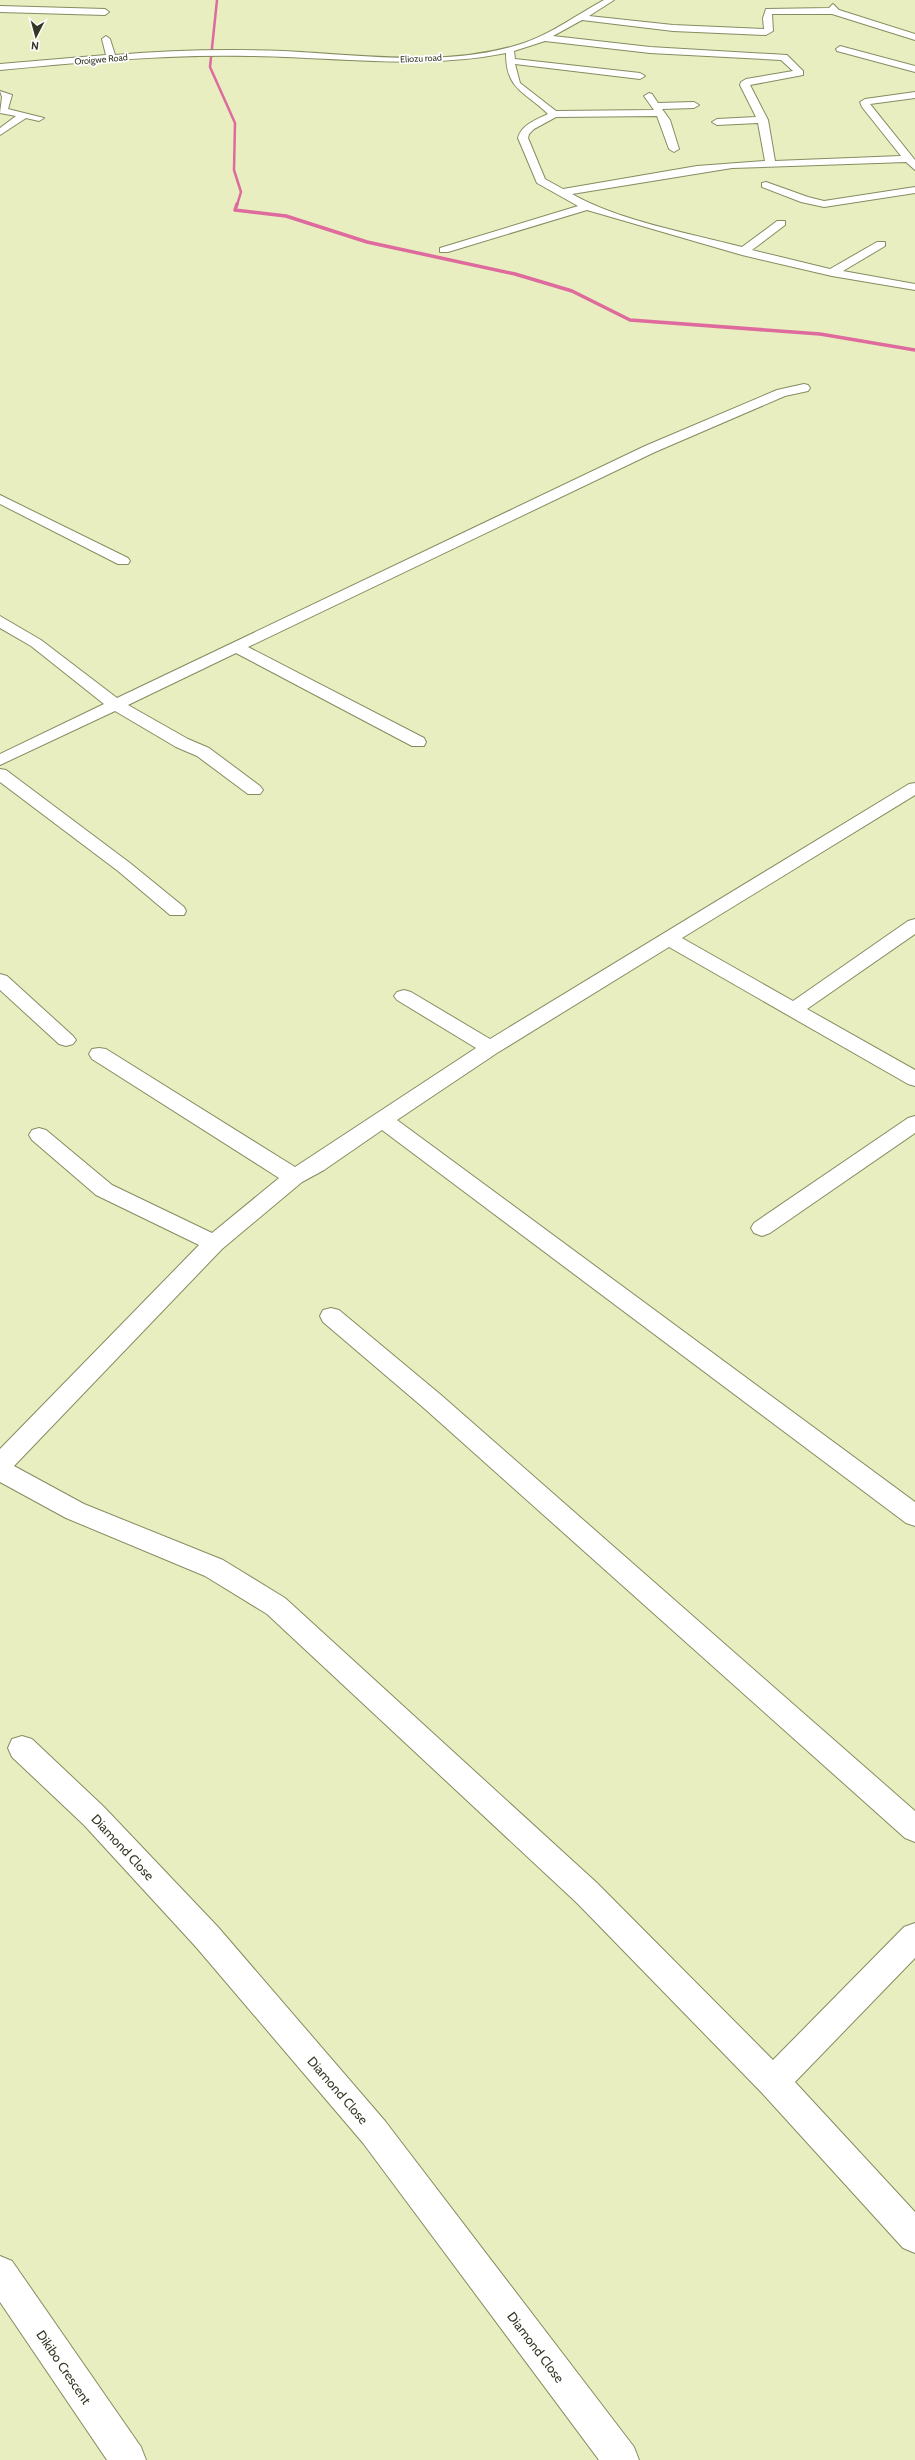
<svg xmlns="http://www.w3.org/2000/svg" width="915" height="2460" font-family="Cabin,sans-serif">
<rect width="100%" height="100%" fill="#e8eebf"/>
<g fill="none" stroke-linecap="round" stroke-linejoin="round">
<path stroke="#de6a9e" stroke-width="2.5" d="M217,0L210,67L235,123L234,170L241,192L237,205"/>
<path stroke="#de6a9e" stroke-width="3.5" d="M237,204L235,210L286,216L367,242L515,274L572,291L630,320L820,334L915,350"/>
<g stroke="#868c60" stroke-width="2">
<g id="minor">
<path d="M604,0H614L589,16L673,25L764,29L763,18L766,9L829,8L833,4L839,10L915,34V40L832,14H772L773,31L766,35L673,31L582,20L553,36L650,47L787,55L803,71V75L750,85L768,120L775,161L901,156L862,107L860,102L865,99L915,92V98L870,104L915,160V170L906,162L732,168L572,194C620,221 688,233 742,247L777,221H785V225L752,250L830,269L877,242H885V246L843,271L915,284V290L832,276L742,255L587,210L448,252H440V248L578,206L537,183L518,138C521,125 537,119 548,114C524,91 506,90 506,53C421,70 335,57 250,56C166,54 83,62 0,70V64L106,55L102,39L106,36L110,39L115,55C171,50 227,49 284,51C362,55 448,68 524,43C553,33 578,14 604,0ZM545,41L650,53L781,60L793,71L746,79L741,82L740,85L756,117L717,119L712,122L717,125L758,123L765,161L697,166L563,189L545,179L528,138L529,134L534,129L556,117L657,116L669,149L674,152L679,149L670,120L662,109L694,108L699,105L694,102L658,103L652,94L649,93L644,96L654,110L556,111L520,83L515,64L640,79L645,76L640,73L515,59L514,51Z"/>
<path d="M0,6L105,9L109,12L105,15L0,12Z"/>
<path d="M840,46L915,66V72L837,51L836,49Z"/>
<path d="M0,91L12,95L8,109L44,118L39,121L26,118L0,135V128L16,116L0,113L2,97Z"/>
<path d="M766,182L808,197L824,201L915,187V193L824,207L801,202L762,187V183Z"/>
<path d="M804,384L808,385L810,388L808,391L785,396L655,452L248,647L424,738L426,742L424,746H412L236,653L128,705L188,739L209,748L260,786L263,790L260,794H248L197,756L176,747L115,711L0,765V754L104,704L31,646L0,628V616L41,640L117,698L645,446L777,390Z"/>
<path d="M0,495L128,558L130,561L128,564H118L0,504Z"/>
<path d="M0,769L6,770L130,863L184,907L186,911L184,915H170L118,871L0,782Z"/>
<path d="M915,783V795L682,938L793,1001L908,921L915,919V934L807,1009L915,1070V1086L908,1084L669,947L497,1053L397,1120L915,1502V1526L906,1523L382,1130L324,1170L302,1182L222,1249L14,1466L84,1504L223,1560L285,1598L597,1883L773,2060L904,1927L915,1923V1958L795,2082L915,2212V2253L903,2248L762,2093L577,1903L267,1614L205,1576L66,1518L0,1482V1449L199,1245L96,1195L32,1140L29,1135L32,1130L39,1128L46,1130L112,1185L212,1233L279,1178L92,1059L89,1054L92,1049L99,1048L106,1049L295,1167L476,1048L397,1000L394,996L397,992L404,990L411,992L490,1039L909,784Z"/>
<path d="M0,974L7,976L73,1036L76,1040L73,1044L66,1046L59,1044L0,990Z"/>
<path d="M915,1116V1133L770,1233L762,1236L754,1233L751,1228L754,1223L908,1118Z"/>
<path d="M331,1308L339,1310L441,1395L915,1811V1842L905,1838L425,1409L323,1322L320,1316L323,1310Z"/>
<path d="M22,1736L32,1739L104,1807L218,1927L385,2121L634,2447L639,2460H599L363,2143L196,1947L84,1825L12,1757L8,1748L12,1739Z"/>
<path d="M0,2256L12,2261L141,2447L146,2460H107L0,2302Z"/>
</g>
</g>
<use href="#minor" fill="#fff" fill-rule="evenodd"/>
</g>
<g text-anchor="middle" dominant-baseline="central" stroke-width="3.5" stroke-linejoin="round" paint-order="stroke">
<g font-size="9" fill="#343724" stroke="#fff">
<text transform="translate(421 58) rotate(-3)">Eliozu road</text>
<text transform="translate(101 59) rotate(-5)">Oroigwe Road</text>
</g>
<g font-size="13" fill="#343724" stroke="#fff">
<text transform="translate(123 1847) rotate(47)">Diamond Close</text>
<text transform="translate(338 2090) rotate(49)">Diamond Close</text>
<text transform="translate(536 2347) rotate(53)">Diamond Close</text>
<text transform="translate(64 2367) rotate(56)">Dikibo Crescent</text>
</g>
</g>
<g transform="translate(36 36) rotate(186)" stroke="#ffffff" stroke-width="3" paint-order="stroke">
<path d="M0-3L7 15L0 10L-7 15Z" fill="#343724"/>
<text y="-6" font-size="11" font-weight="bold" text-anchor="middle" fill="#343724">N</text>
</g>
</svg>
